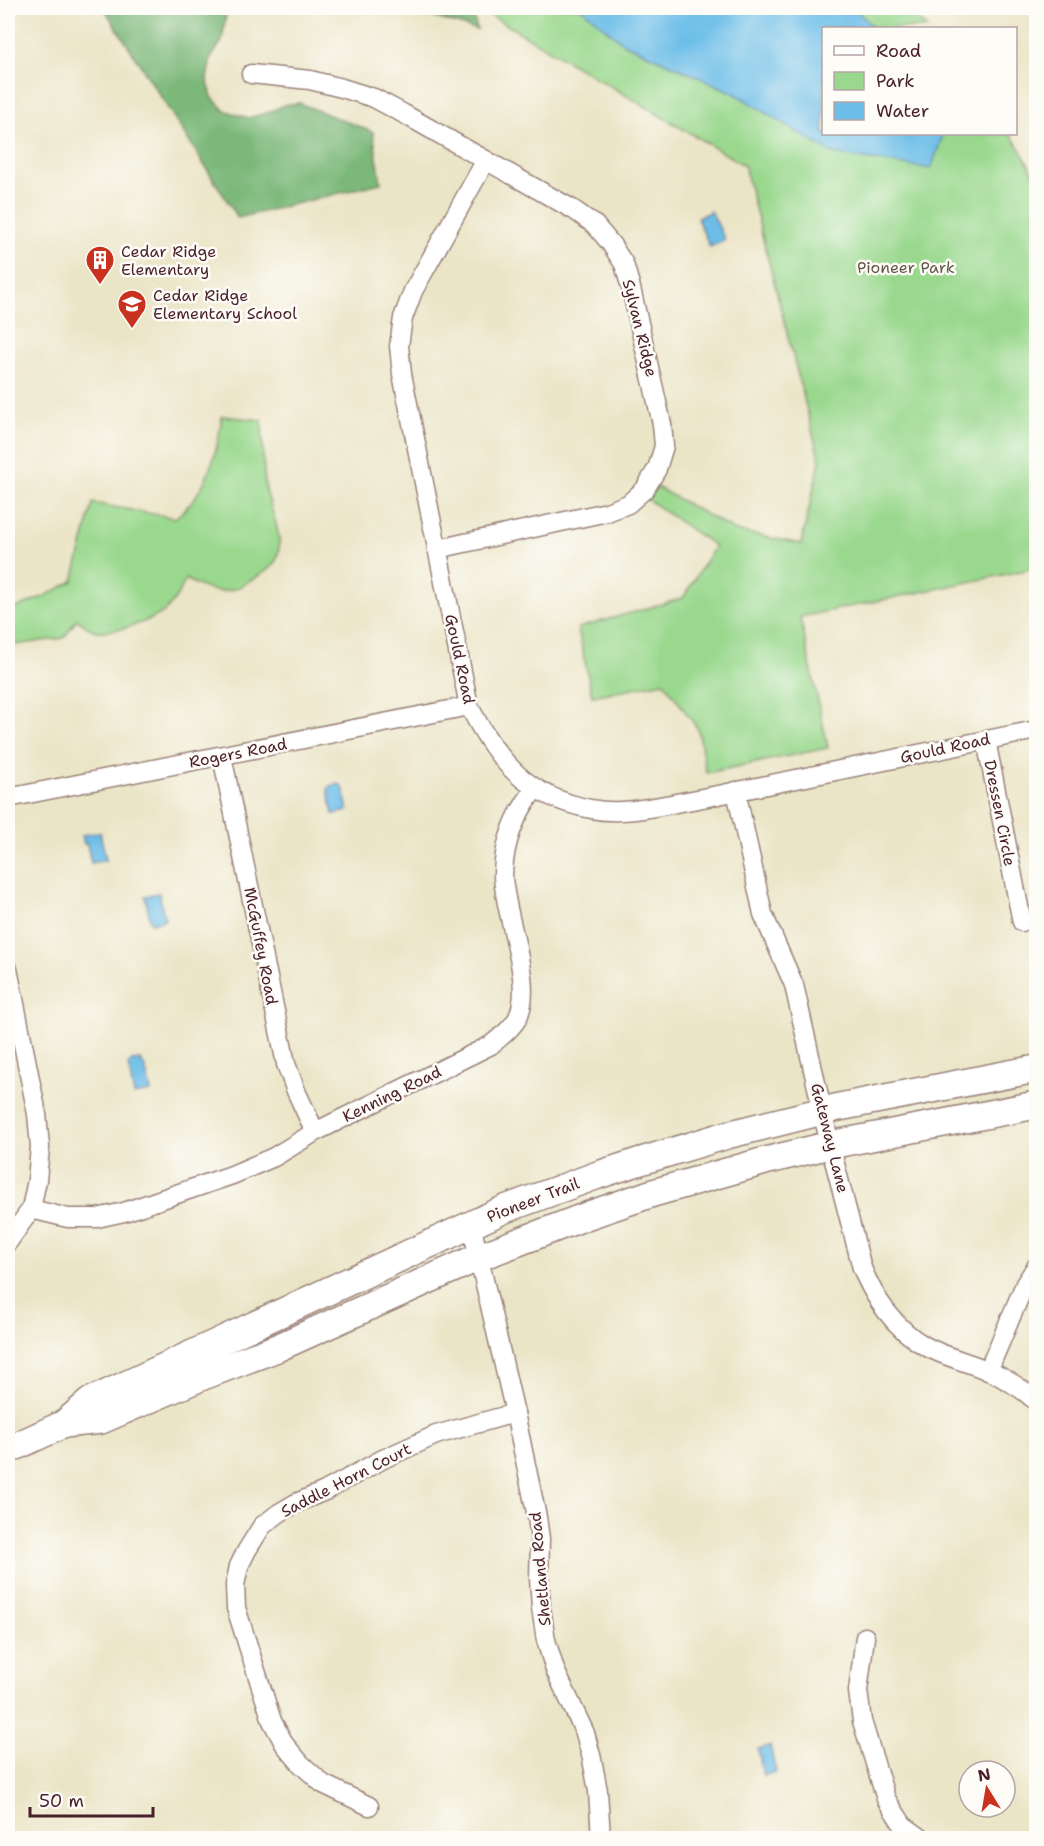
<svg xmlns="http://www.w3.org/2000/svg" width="1044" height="1846" font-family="'Shantell Sans',sans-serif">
<rect width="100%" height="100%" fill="#fdfcf7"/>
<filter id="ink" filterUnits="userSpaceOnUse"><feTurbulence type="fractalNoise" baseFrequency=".0167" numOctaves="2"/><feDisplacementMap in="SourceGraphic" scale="12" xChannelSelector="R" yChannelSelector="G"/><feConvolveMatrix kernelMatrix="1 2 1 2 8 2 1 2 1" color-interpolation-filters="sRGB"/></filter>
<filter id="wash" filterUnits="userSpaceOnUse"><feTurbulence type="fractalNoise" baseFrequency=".008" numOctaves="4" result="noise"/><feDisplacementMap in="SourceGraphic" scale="24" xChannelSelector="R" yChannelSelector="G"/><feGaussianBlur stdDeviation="1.35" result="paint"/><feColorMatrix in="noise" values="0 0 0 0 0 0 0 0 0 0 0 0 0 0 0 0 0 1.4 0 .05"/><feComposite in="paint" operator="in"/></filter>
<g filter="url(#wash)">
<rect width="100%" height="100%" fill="#ebe5c7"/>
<g fill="#9ad88e" stroke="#727c5c" stroke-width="1.5">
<path d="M478,8H907L927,28H824V134H1011L1036,177V568L800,617L828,748L706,773L698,729L664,682L592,696L578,628L683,598L715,546L644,497L653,485L736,531L801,544L820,461L744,165Z"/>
<path d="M222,416L262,420C263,442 262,468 266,490C270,510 289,545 273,565C268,571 253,579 246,583C225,597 206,591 186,579C180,591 175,602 165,611C150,622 115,633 97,631C89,630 83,624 77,619L64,638L8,646V611L45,596L73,581L93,503L175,518C207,493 217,455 222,416Z"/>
</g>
<g fill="#7bb879" stroke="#626c52" stroke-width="1.5">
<path d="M104,8H227L222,41L211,58L207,79L212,97L224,110L248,118L270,112L284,105L299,103L373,132L381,183L238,218Z"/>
<path d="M402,8H472L477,30Z"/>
</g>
<g fill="#6cbee8" stroke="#5b6e8a" stroke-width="1.5">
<path d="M581,8H854L874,28H824V134H943L931,169L833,154L734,93L623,43Z"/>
<path d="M711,211L725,240L710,247L697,218Z"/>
<path d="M339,784L343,787L348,811L333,814L328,789L330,786Z"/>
<path d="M100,832L106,860L91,863L87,844H84L82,835Z"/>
<path d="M159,893L165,920L151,923L145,896Z"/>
<path d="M140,1060L145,1067L151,1092L134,1095L128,1065L132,1061Z"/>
<path d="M770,1746L776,1772L763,1775L758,1749Z"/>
</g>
</g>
<g filter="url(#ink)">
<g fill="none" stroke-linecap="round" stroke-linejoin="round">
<g stroke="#9a8279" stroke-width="21">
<g id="minor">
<path d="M251,74L310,80L342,88L374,98L404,114L574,210L595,225L611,244L624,264L631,288L662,424L664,446L657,469L645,489L628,504L607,512L437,549"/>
<path d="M486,160L413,291L403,318L399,346L402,374L469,706C497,761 527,797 591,809C619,815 649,808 676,803C703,798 730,793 757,787C850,768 943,749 1036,730"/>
<path d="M986,740L1022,922"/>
<path d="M222,756L286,1064L296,1091L315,1132"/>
<path d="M736,791L763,914L794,985L830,1145L862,1268C874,1298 895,1329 925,1346C945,1357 968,1362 989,1371C1006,1379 1023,1389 1036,1401"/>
<path d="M8,798L469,706"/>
<path d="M8,969L37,1114L40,1147L37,1180L31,1209L8,1242"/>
<path d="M31,1209L68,1218H97L124,1212L232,1175L274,1157L315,1132L491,1045C500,1037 511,1030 517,1019C536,985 503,913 503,874C504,842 516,813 535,789"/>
<path d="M471,1224L515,1413L537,1517L540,1539L539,1578L541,1608L546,1640L555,1670L585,1733L592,1759L598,1791L601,1838"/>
<path d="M988,1371L1025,1284L1036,1267"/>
<path d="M865,1637L858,1691L862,1721L886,1799L903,1825L921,1838"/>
<path d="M369,1806L323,1784L301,1764L285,1745L272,1721L236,1608L235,1585L239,1566L247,1550L262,1526L279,1513L296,1503L325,1491L383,1459L436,1435L515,1413"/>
</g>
</g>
<g stroke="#9a8279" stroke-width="30">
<g id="secondary">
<path d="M64,1424L101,1420L203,1376L277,1348L479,1257L589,1215L653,1193L765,1161L830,1145L1036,1105"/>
<path d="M8,1450L64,1424L91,1401L505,1209L598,1175L641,1161L727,1135L839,1107L1036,1069"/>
</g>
</g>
<use href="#minor" stroke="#fff" stroke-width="18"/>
<use href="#secondary" stroke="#fff" stroke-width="27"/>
</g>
</g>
<defs>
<g id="building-pin" transform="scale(1.5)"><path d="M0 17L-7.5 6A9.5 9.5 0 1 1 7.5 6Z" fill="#c8321e" stroke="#fdfcf7"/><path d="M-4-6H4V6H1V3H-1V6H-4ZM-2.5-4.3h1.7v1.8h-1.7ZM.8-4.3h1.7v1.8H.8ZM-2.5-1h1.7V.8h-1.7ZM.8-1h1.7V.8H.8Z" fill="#fff"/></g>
<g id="school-pin" transform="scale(1.5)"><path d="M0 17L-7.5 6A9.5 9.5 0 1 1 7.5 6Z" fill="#c8321e" stroke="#fdfcf7"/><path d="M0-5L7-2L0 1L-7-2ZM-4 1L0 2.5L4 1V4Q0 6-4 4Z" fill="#fff"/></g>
</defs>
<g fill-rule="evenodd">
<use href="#building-pin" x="100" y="260"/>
<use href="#school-pin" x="132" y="304"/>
</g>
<g text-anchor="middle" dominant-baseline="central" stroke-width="5" stroke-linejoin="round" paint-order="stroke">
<g font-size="16" fill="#4a1f2b" stroke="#fdfcf7" text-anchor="start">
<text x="121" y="251">Cedar Ridge<tspan x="121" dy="18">Elementary</tspan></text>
<text x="153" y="295">Cedar Ridge<tspan x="153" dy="18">Elementary School</tspan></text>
</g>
<g font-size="16" fill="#625649" stroke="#fdfcf7">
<text x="906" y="267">Pioneer Park</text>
</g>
<g font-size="16" fill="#4a1f2b" stroke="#fdfcf7">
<text transform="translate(640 328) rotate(76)">Sylvan Ridge</text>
<text transform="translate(460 659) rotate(78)">Gould Road</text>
<text transform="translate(945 748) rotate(-12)">Gould Road</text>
<text transform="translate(238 753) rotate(-11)">Rogers Road</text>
<text transform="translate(1000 813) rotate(79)">Dressen Circle</text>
<text transform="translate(261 946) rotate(79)">McGuffey Road</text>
<text transform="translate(392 1094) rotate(-26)">Kenning Road</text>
<text transform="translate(830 1138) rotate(76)">Gateway Lane</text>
<text transform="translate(533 1200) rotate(-21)">Pioneer Trail</text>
<text transform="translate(346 1480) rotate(-27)">Saddle Horn Court</text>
<text transform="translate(540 1569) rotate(-95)">Shetland Road</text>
</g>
</g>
<rect width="1044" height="1846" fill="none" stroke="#fdfcf7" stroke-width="30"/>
<rect x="822" y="27" width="195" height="108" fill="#fdfcf7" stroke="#b5a4a5" stroke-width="1.5"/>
<rect x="834" y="46" width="30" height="9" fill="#ffffff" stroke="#b5a4a5" stroke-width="1.5"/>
<text x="876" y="57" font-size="18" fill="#4a1f2b">Road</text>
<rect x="834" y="72" width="30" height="18" fill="#9ad88e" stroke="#b5a4a5" stroke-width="1.5"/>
<text x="876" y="87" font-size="18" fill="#4a1f2b">Park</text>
<rect x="834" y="102" width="30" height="18" fill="#6cbee8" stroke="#b5a4a5" stroke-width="1.5"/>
<text x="876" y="117" font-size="18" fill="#4a1f2b">Water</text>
<g transform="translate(987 1789) rotate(349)"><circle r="28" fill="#fdfcf7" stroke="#b5a4a5" stroke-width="1.5"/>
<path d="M0-4.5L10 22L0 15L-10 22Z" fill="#c8321e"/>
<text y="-9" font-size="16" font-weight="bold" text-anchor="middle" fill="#4a1f2b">N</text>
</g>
<path d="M30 1807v9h123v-9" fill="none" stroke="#4a1f2b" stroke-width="3"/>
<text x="39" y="1807" font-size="18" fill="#4a1f2b" stroke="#fdfcf7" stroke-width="4.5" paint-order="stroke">50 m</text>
</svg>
